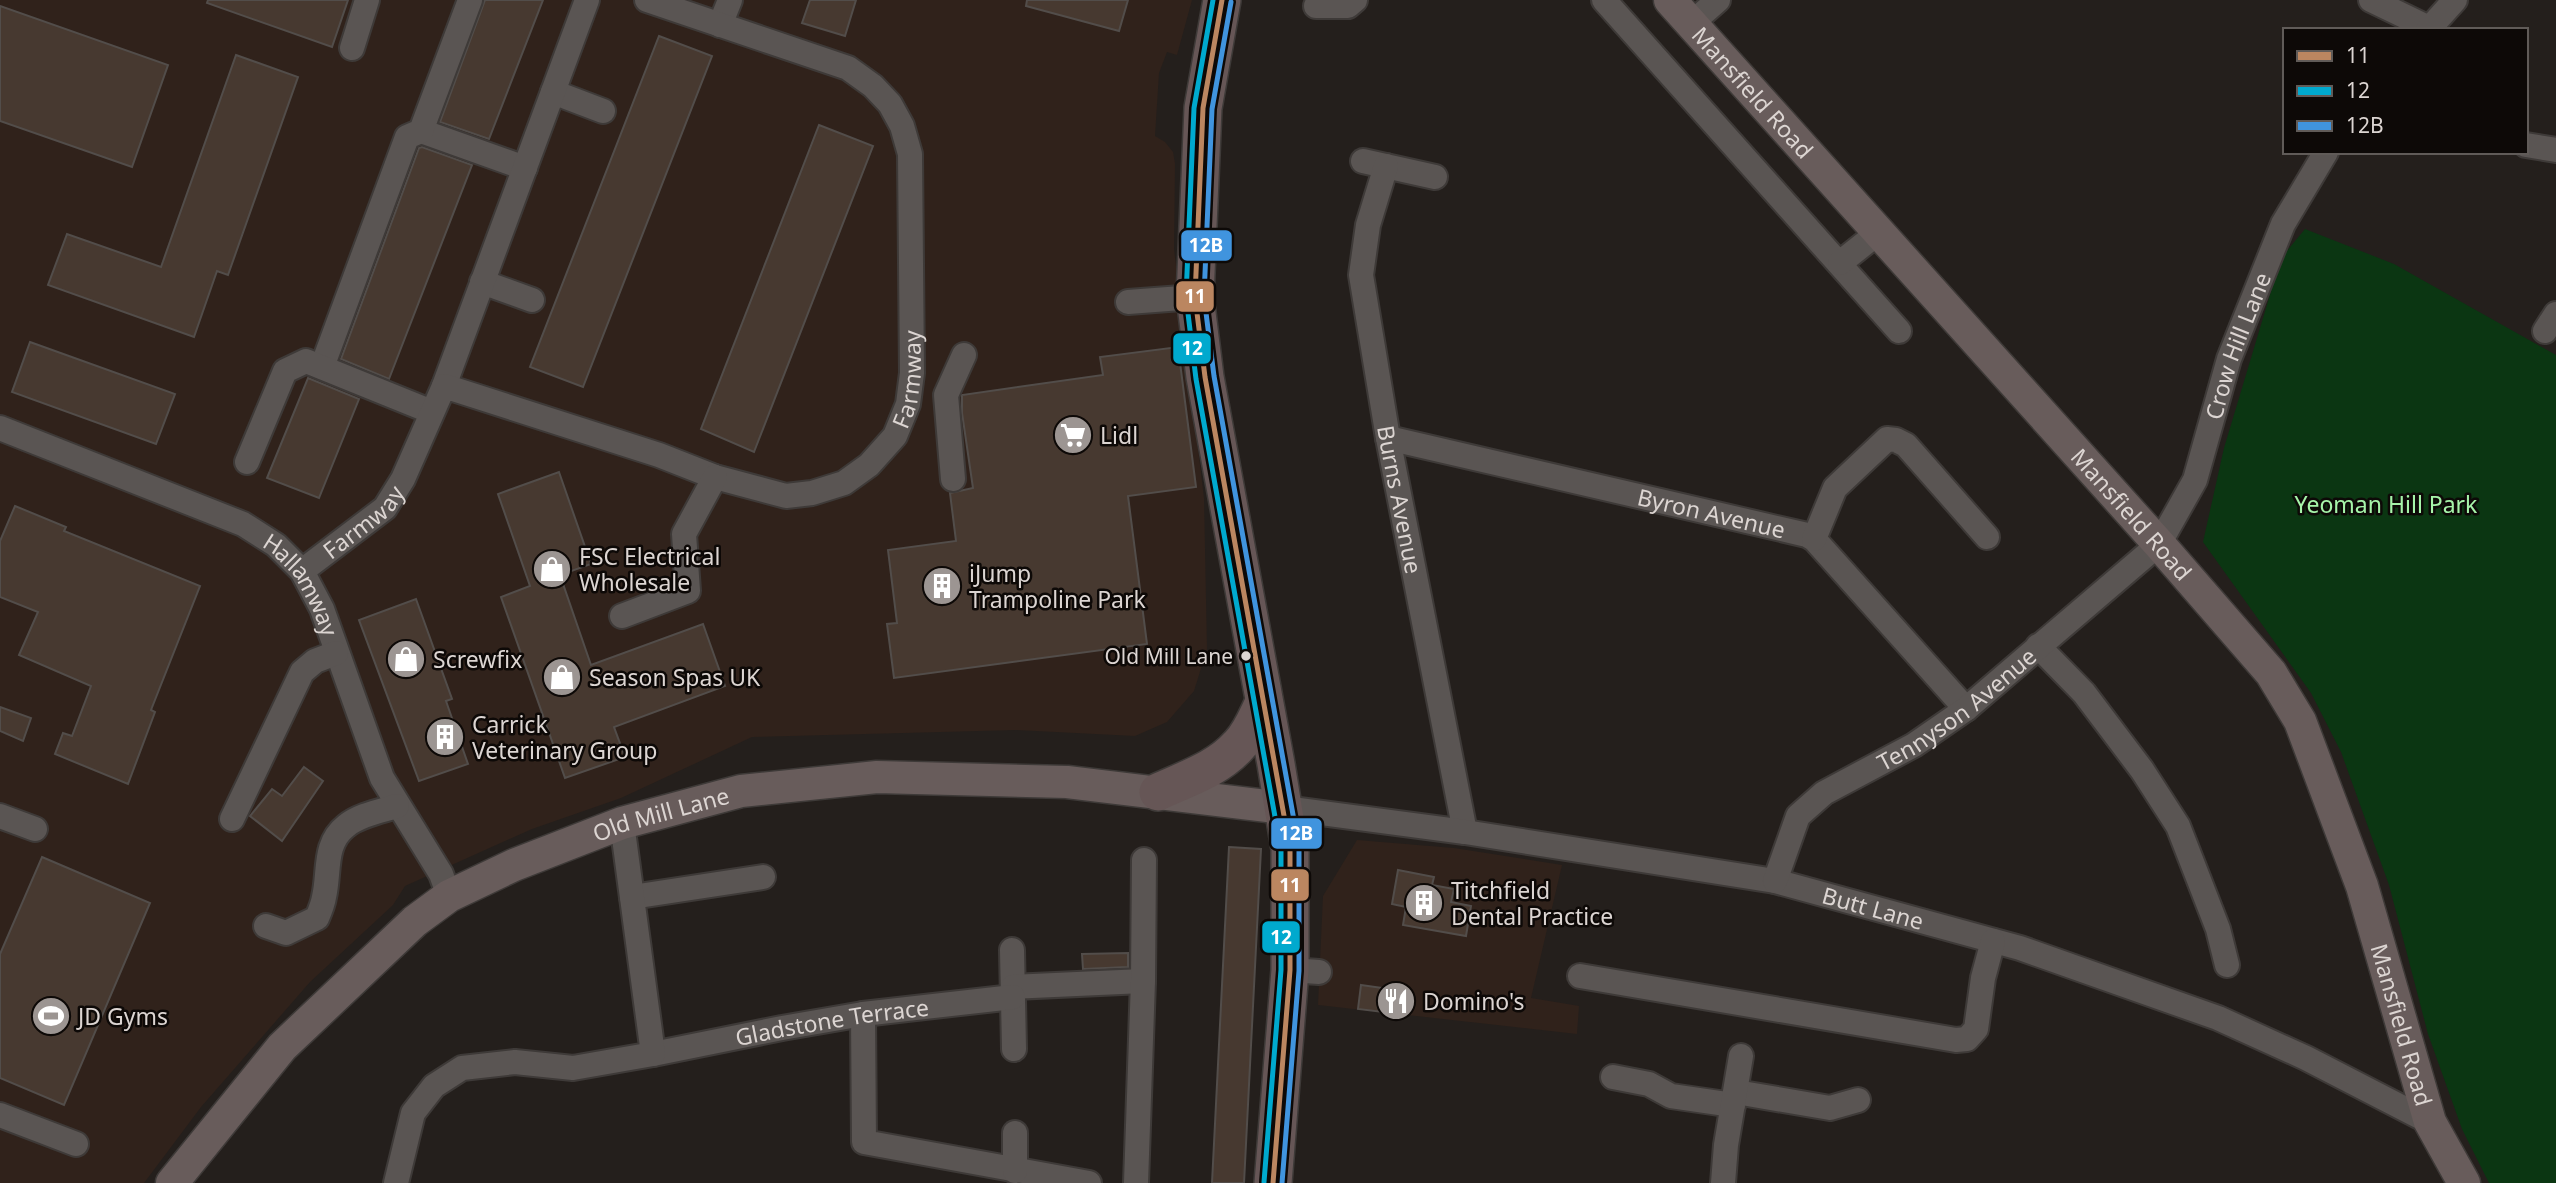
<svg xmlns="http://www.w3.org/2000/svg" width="2556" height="1183" font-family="'Noto Sans',sans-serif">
<rect width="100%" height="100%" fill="#241f1c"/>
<g fill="#30221b">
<path d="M0,0H1192L1177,55L1167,52L1159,73L1155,136L1165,142L1173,152L1175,164L1174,249L1204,498L1207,649L1194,691L1167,722L1135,736L1016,730L752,737L621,798L532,829L405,886L393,905L310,982L201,1107L144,1183H0Z"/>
<path d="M1357,840L1454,848L1562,865L1531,998L1579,1006L1577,1034L1318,1005L1323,896Z"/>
</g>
<path fill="#0b3612" d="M2305,229L2394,264L2556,355V1183H2489L2462,1129L2428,1034L2389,885L2341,752L2311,693L2203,542L2224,448L2281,258Z"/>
<g fill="#473930" stroke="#524d4a" stroke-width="2">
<path d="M208,0H348L332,47L207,3Z"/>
<path d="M485,0H543L489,139L440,122Z"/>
<path d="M810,0H856L845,36L802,23Z"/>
<path d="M1027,0H1128L1119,31L1026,6Z"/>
<path d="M0,6L168,65L132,167L0,121Z"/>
<path d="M659,36L712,56L583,387L530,367Z"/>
<path d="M236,55L298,77L228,275L217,271L194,337L48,285L67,234L161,267Z"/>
<path d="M819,125L873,146L754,452L701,429Z"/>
<path d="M422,147L472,165L389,379L341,359L419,148Z"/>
<path d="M30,342L175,394L156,444L12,392Z"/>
<path d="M1178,347L1196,487L1128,496L1147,644L894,678L887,624L897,623L888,550L956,541L950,493L973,488L962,413V395L1103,375L1100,357Z"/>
<path d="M308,378L359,399L319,498L267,478Z"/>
<path d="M559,472L591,564L560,575L591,665L703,624L725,686L614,727L625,757L565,778L501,597L530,586L498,494Z"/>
<path d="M15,506L66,527L64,531L200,586L151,710L155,712L128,784L55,754L63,733L72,736L91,686L19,655L38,612L0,597V541Z"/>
<path d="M416,599L452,699L446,701L468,764L419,781L359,620Z"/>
<path d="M0,707L31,718L23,741L0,731Z"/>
<path d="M304,767L323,781L282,841L250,816L272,789L282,796Z"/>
<path d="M1229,847L1261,849L1244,1183H1212Z"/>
<path d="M42,857L150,903L64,1105L0,1078V954Z"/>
<path d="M1398,870L1434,877L1432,885L1454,889L1451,902L1471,906L1466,936L1403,925L1406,907L1392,904Z"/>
<path d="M1128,953V967L1083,969L1082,954Z"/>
<path d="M1361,985L1411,992L1407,1015L1358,1009Z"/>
</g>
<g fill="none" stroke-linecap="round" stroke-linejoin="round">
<g stroke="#3e3a38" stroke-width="28">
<g id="minor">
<path d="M1604,0L1899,331"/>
<path d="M2371,0L2429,28"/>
<path d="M1316,6H1348L1355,0"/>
<path d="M1692,23L1718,0"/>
<path d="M720,25L730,0"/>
<path d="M2428,30L2455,0"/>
<path d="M352,48L367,0"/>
<path d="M553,92L603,111"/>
<path d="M421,131L525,168"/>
<path d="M2526,145L2556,150"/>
<path d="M1363,161L1435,177"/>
<path id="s1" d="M1386,166L1368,225L1361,275L1388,438L1465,832"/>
<path d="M1840,263L1879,232"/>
<path d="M482,282L532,300"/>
<path d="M1128,302L1195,297"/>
<path d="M2545,331L2556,314"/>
<path d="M322,367L407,137L421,131L470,0"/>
<path d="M444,386L587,0"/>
<path id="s2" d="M0,428L243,524L276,545L302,571L322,609L382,778L441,874L449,896"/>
<path id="s3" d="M1388,438L1807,535L1814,539L1966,709"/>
<path d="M247,462L285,371L306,361L432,412"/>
<path d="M953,479L946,395L964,355"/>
<path d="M1814,539L1835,488L1887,439L1896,440L1906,445L1987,537"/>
<path id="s4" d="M302,571L385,508L403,479L444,386L659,455L715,477L786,496L812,493L844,483L869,465L895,436L908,404L912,373L910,154L902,126L890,104L873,86L848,68L647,0"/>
<path d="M622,616L688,591L684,534L715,477"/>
<path d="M2038,646L2084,693L2142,770L2178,826L2218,929L2227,965"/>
<path id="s5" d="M1284,808L1465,832L1775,881L2020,948L2218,1018L2306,1058L2430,1122"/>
<path d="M0,816L35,829"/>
<path d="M232,819L302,672L315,661L336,653"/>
<path id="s6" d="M1775,881L1798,816L1824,793L1914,745L1966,709L2159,544L2195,480L2229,359L2283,224L2326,152"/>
<path d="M632,897L763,877"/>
<path d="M266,926L286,933L317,918C320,911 323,904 324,897C330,872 323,844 346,826C359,815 381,811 397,806"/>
<path d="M1012,950L1014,1049"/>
<path d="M1290,970L1319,972"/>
<path d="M1580,976L1956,1040L1967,1039L1976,1029L1983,978L1993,941"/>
<path d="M1013,987L1143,981"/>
<path d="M863,1014L864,1142L1089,1183"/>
<path id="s7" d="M653,1054L782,1028L863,1014L1013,997"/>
<path d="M1613,1077L1649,1084L1671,1096L1733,1105"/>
<path d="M1736,1092L1830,1108L1858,1100"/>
<path d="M0,1115L76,1144"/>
<path d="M1015,1133V1171"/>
<path d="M396,1183L413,1113L434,1086L462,1068L515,1062L573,1068L653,1054L622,823"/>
<path d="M1136,1183L1143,981L1144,860"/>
<path d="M1723,1183L1726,1145L1741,1056"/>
</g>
</g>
<g stroke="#3e3a38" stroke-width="35">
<g id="major">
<path id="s8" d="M1670,0L2159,544L2271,673L2300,721L2362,886L2430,1122L2464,1183"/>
<path id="s9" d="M172,1183L282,1047L415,921L449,896L514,865L622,823L741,791L877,777L1067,782L1284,808"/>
</g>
</g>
<g stroke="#3e3a38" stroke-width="40">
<g id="highway">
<path d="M1222,0L1203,108L1195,297L1205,377L1276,764L1290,849V970L1273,1183"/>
<path d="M1158,792C1186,779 1218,769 1239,745C1251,733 1257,716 1264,702"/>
</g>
</g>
<use href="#minor" stroke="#5a5553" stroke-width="24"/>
<use href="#major" stroke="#685c5b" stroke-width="32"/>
<use href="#highway" stroke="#665656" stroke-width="37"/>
<g stroke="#0d0907" stroke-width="10">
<path id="bus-1" d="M1222,0L1203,108L1195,297L1205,377L1290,849V970L1273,1183"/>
</g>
<g stroke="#0d0907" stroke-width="10">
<path id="bus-2" d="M1213,0L1194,108L1186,297L1196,379L1281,850V970L1264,1182"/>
</g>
<g stroke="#0d0907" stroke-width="10">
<path id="bus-3" d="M1231,2L1212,109L1204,297L1214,376L1299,848V971L1282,1183"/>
</g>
<use href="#bus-1" stroke="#bb8660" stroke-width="5"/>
<use href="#bus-2" stroke="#00a9ce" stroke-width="5"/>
<use href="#bus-3" stroke="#4094de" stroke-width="5"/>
</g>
<defs>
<g id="supermarket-disc" transform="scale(2.0125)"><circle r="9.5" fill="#9c9592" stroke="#0d0907"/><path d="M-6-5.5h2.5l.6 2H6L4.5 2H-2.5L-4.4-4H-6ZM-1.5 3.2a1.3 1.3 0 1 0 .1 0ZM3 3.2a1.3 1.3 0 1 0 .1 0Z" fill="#fff"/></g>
<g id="shop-disc" transform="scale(2.0125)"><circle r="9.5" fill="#9c9592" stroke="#0d0907"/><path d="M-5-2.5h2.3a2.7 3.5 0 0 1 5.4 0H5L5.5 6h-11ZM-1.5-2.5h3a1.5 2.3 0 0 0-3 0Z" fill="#fff"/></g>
<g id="building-disc" transform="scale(2.0125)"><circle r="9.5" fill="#9c9592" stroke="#0d0907"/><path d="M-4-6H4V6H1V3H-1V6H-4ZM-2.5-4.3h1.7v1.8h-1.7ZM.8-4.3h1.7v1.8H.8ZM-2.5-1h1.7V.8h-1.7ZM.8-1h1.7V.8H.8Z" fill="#fff"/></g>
<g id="restaurant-disc" transform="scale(2.0125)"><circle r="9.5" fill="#9c9592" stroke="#0d0907"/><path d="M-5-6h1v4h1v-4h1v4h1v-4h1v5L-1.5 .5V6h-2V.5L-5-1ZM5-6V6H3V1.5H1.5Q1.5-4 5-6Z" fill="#fff"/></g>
<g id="stadium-disc" transform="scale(2.0125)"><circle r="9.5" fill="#9c9592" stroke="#0d0907"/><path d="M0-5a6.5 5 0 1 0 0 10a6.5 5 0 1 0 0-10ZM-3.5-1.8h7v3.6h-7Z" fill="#fff"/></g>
</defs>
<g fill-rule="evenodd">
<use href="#supermarket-disc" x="1073" y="435"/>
<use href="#shop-disc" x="552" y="569"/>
<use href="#building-disc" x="942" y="586"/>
<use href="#shop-disc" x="406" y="659"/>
<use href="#shop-disc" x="562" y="677"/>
<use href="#building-disc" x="445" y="737"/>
<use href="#building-disc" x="1424" y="903"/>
<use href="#restaurant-disc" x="1396" y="1001"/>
<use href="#stadium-disc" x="51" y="1016"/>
</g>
<circle fill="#dcd5d2" stroke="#0d0907" stroke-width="2.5" cx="1246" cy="656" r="6"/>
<g text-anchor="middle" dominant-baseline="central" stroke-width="5" stroke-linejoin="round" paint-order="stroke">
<g font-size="21" fill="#dcd5d2" stroke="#0d0907" text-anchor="end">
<text x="1233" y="656">Old Mill Lane</text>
</g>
<g font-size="23" fill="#dcd5d2" stroke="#0d0907">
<text stroke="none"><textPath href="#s8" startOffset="124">Mansfield Road</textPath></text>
<text stroke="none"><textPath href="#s6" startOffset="737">Crow Hill Lane</textPath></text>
<text stroke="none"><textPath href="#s4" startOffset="788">Farmway</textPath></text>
<text stroke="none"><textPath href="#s1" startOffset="340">Burns Avenue</textPath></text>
<text stroke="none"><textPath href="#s3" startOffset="332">Byron Avenue</textPath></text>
<text stroke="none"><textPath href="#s8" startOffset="691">Mansfield Road</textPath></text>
<text stroke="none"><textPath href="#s4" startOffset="79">Farmway</textPath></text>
<text stroke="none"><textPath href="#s2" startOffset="348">Hallamway</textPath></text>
<text stroke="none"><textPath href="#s6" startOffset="261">Tennyson Avenue</textPath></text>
<text stroke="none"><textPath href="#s9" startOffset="628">Old Mill Lane</textPath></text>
<text stroke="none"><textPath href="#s5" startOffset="598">Butt Lane</textPath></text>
<text stroke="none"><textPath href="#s7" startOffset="182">Gladstone Terrace</textPath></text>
<text stroke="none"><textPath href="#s8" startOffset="1279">Mansfield Road</textPath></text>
</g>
<g font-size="23" fill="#dcd5d2" stroke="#0d0907" text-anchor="start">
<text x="1100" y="435">Lidl</text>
<text x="579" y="556">FSC Electrical<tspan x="579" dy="26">Wholesale</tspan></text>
<text x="969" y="573">iJump<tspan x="969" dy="26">Trampoline Park</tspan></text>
<text x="433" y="659">Screwfix</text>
<text x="589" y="677">Season Spas UK</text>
<text x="472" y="724">Carrick<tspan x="472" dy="26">Veterinary Group</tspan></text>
<text x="1451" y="890">Titchfield<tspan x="1451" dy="26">Dental Practice</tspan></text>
<text x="1423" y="1001">Domino's</text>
<text x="78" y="1016">JD Gyms</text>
</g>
<g font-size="23" fill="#a6f4a9" stroke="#0d0907">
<text x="2386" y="504">Yeoman Hill Park</text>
</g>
</g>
<g stroke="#0d0907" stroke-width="2.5">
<rect x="1180" y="229" width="53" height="33" rx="7" fill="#4094de"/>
<rect x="1175" y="280" width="40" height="33" rx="7" fill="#bb8660"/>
<rect x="1172" y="332" width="40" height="33" rx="7" fill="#00a9ce"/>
<rect x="1270" y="817" width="53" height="33" rx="7" fill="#4094de"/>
<rect x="1270" y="868" width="40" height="34" rx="7" fill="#bb8660"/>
<rect x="1261" y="920" width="40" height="34" rx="7" fill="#00a9ce"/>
</g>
<g font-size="19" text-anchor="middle" font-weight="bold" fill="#fff">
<text x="1206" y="252">12B</text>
<text x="1195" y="303">11</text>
<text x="1192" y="355">12</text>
<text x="1296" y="840">12B</text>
<text x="1290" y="892">11</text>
<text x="1281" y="944">12</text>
</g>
<rect x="2283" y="28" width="245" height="126" fill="#0d0907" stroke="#605b58" stroke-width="2"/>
<rect x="2297" y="51" width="35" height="10" fill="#bb8660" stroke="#605b58" stroke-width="2"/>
<text x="2346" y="63" font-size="21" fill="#dcd5d2">11</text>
<rect x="2297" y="86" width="35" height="10" fill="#00a9ce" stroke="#605b58" stroke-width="2"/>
<text x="2346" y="98" font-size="21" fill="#dcd5d2">12</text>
<rect x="2297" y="121" width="35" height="10" fill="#4094de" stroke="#605b58" stroke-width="2"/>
<text x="2346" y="133" font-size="21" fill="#dcd5d2">12B</text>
</svg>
